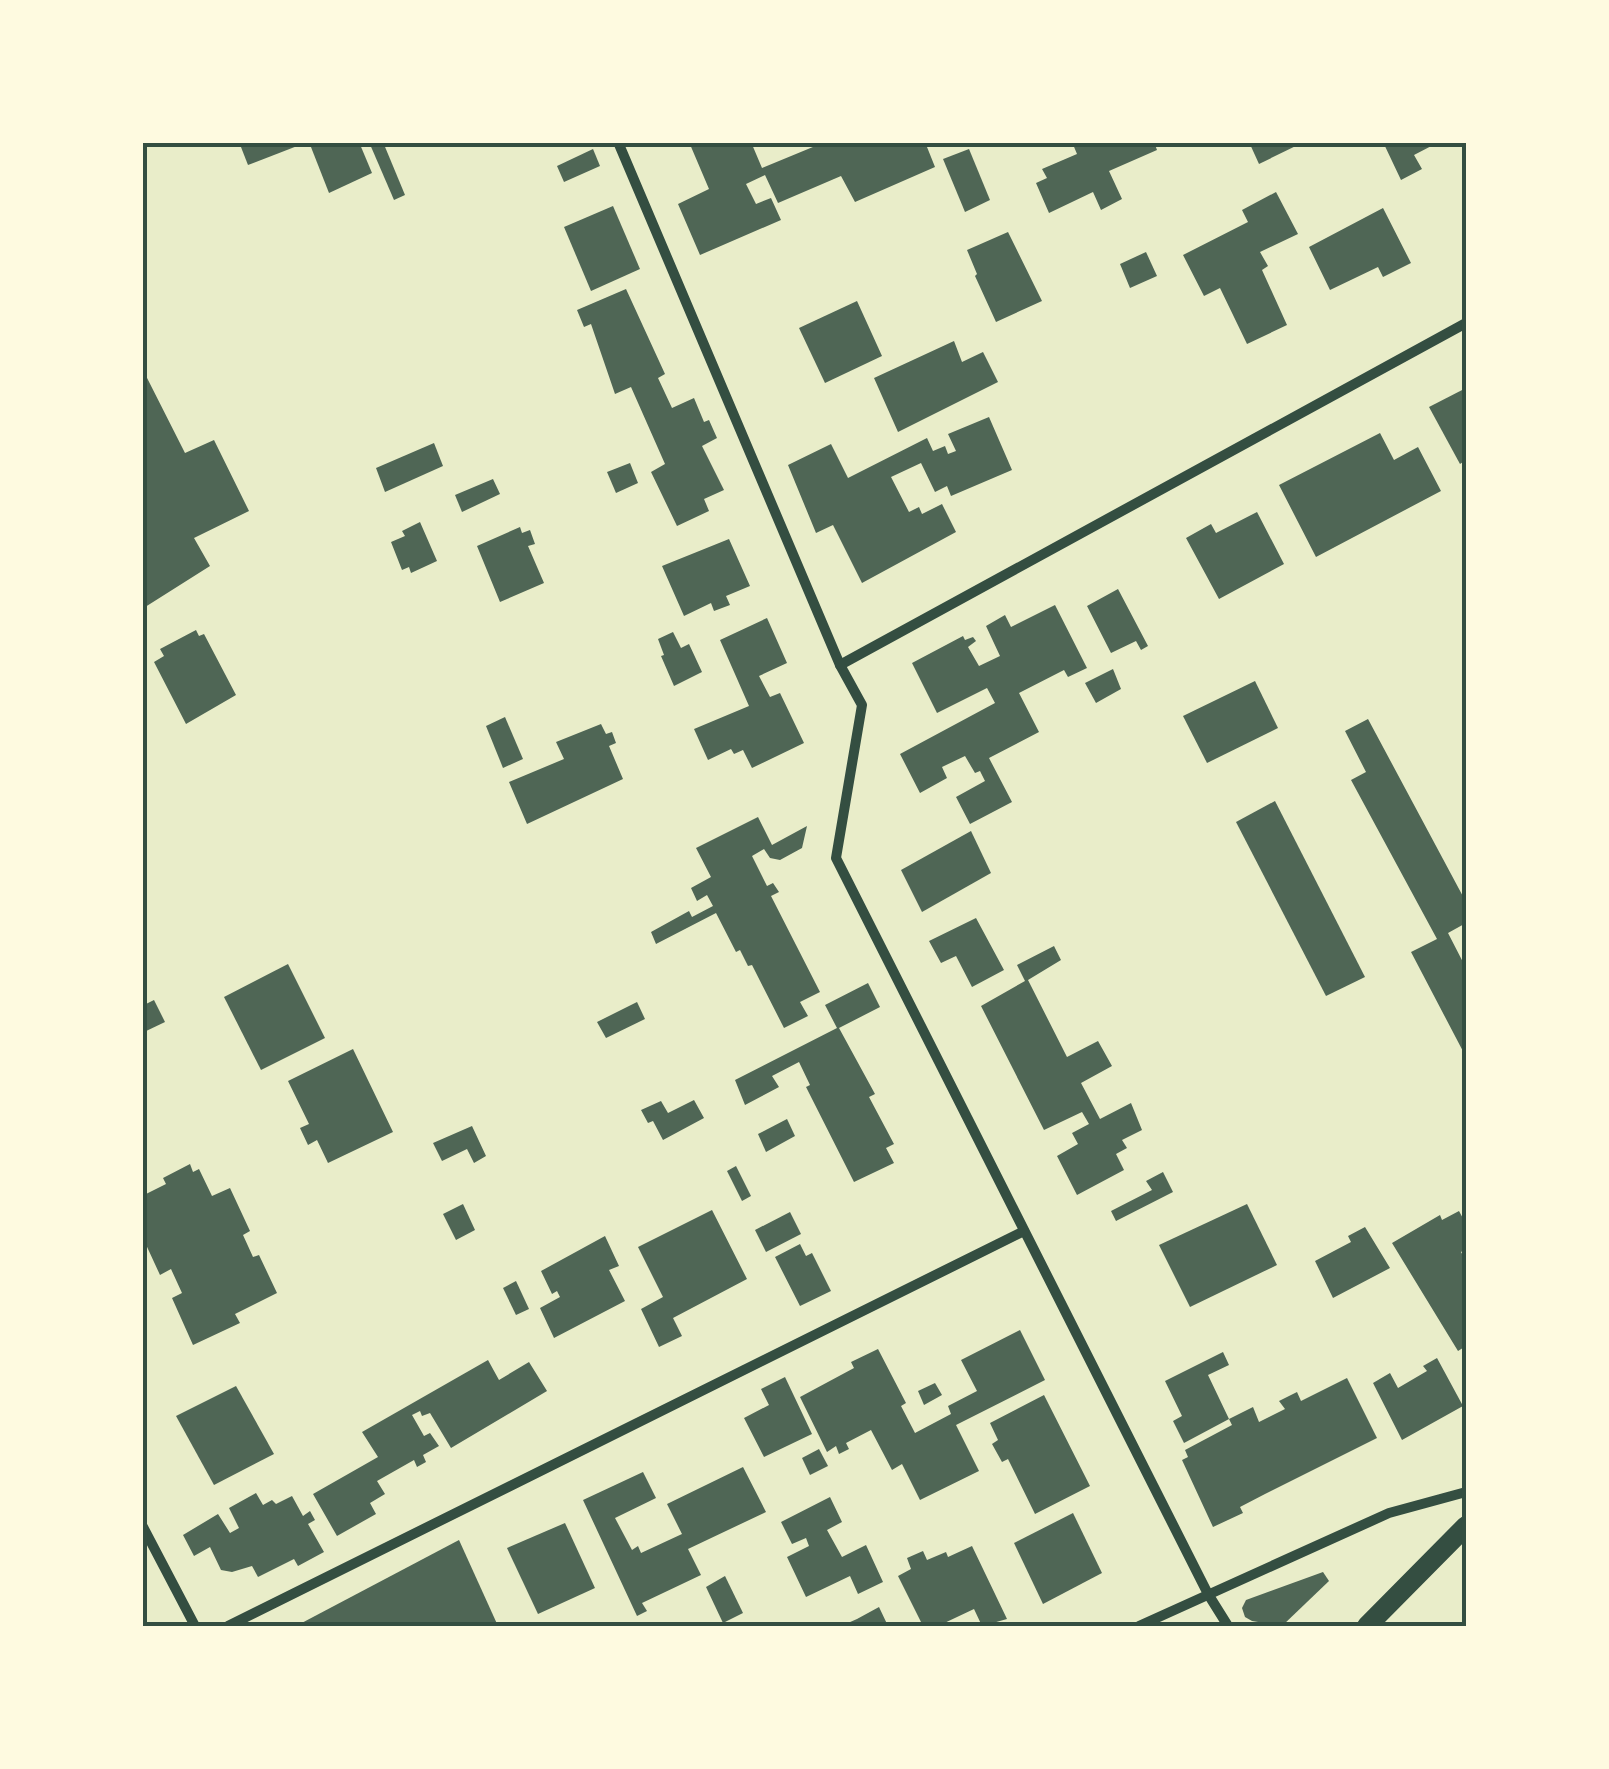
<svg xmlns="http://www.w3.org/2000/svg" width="1609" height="1769" font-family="'Noto Sans',sans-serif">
<rect width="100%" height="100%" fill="#e9edc9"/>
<g fill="#4f6655">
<path d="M239,142H305V143L248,165Z"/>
<path d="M309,142H359L372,173L329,193Z"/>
<path d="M369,142H383L405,195L394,200Z"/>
<path d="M689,142H751L762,168L825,142H925L935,167L855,202L841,176L778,203L765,175L746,184L756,204L771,198L781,220L700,255L678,204L709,189Z"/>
<path d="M1072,142H1154L1157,150L1109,171L1122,199L1101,210L1093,192L1049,213L1036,183L1047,178L1042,169L1077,154Z"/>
<path d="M1249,142H1304L1259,164Z"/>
<path d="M1383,142H1439L1414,155L1422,169L1401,180Z"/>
<path d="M593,149L600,166L564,182L557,166Z"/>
<path d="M969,149L990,200L965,212L943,159Z"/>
<path d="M1276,192L1298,234L1260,252L1268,266L1262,270L1287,325L1247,344L1220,288L1204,296L1183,255L1248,222L1242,210Z"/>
<path d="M613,206L640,269L591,291L564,227Z"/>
<path d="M1383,208L1411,263L1383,277L1378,267L1330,290L1309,247Z"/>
<path d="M1008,232L1042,301L996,322L975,276L977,274L967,250Z"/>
<path d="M1146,252L1157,276L1130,288L1120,264Z"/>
<path d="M626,289L665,374L658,378L672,408L694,398L704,422L709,420L717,438L702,446L724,490L704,499L709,511L677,526L651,472L665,464L631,387L615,394L591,324L584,327L577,310Z"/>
<path d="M857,301L882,356L825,383L799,328Z"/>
<path d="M954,341L962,362L983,352L998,382L898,432L874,378Z"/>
<path d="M142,368L185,453L214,440L249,511L194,538L210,566L142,609Z"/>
<path d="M1466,388V460L1460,464L1429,407Z"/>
<path d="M989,417L1012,470L951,496L947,486L935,492L921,463L891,477L909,512L919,507L922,514L942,504L956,532L862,583L833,525L816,533L788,465L831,444L848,478L927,438L933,451L945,446L948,454L956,451L948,434Z"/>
<path d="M1380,433L1394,460L1418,447L1441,491L1316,557L1279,485Z"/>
<path d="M434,443L443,466L385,492L376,468Z"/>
<path d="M630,463L638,483L616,493L607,472Z"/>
<path d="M493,479L500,494L462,512L455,495Z"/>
<path d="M1257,512L1284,564L1219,599L1186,538L1211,524L1216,533Z"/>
<path d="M420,522L437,561L411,573L409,567L402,570L391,542L405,536L402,531Z"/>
<path d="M520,527L522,533L530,530L535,544L528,546L544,583L500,602L477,546Z"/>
<path d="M729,539L750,586L726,596L730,605L714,611L711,603L684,616L662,566Z"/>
<path d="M1118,589L1148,646L1141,650L1136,641L1111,653L1087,606Z"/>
<path d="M1055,605L1087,668L1068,677L1064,670L1019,693L1039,732L989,758L1012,802L970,824L956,797L985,781L980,771L975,773L965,756L942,767L947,778L920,793L900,754L995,703L987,688L937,713L912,663L963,636L965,640L973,637L976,641L968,647L979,666L1000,656L986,626L1005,615L1011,627Z"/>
<path d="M767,618L787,663L759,676L770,697L780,693L804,743L752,768L743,750L734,754L731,749L708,760L694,729L749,706L720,640Z"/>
<path d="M196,630L199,636L204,634L236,695L186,724L154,662L164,656L160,649Z"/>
<path d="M673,632L681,648L689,644L702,672L674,686L661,656L664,655L658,639Z"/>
<path d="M1113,669L1121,689L1096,703L1085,683Z"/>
<path d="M1255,681L1278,728L1207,763L1183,716Z"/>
<path d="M505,717L523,759L503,768L486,726Z"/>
<path d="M1368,719L1466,902V923L1448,933L1466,968V1057L1411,952L1437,939L1351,780L1366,772L1345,731Z"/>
<path d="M601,724L606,734L612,732L616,743L609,746L623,779L527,824L509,782L564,759L556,742Z"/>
<path d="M1275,801L1365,977L1326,996L1236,822Z"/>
<path d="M758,817L772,845L807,826L802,848L780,860L770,858L764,849L752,856L767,886L773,883L779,892L771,896L820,992L800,1002L808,1016L784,1028L752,965L748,966L740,950L736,952L716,913L656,944L651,932L689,911L692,917L713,906L707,895L697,901L691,888L711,877L696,848Z"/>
<path d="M971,831L991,873L922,912L901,870Z"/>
<path d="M976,918L1004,970L972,987L956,956L941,963L929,941Z"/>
<path d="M1054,946L1061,960L1028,980L1067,1057L1098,1041L1112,1066L1081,1083L1100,1119L1131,1103L1142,1130L1122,1140L1127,1148L1116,1154L1124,1170L1077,1195L1057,1156L1078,1144L1072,1133L1089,1124L1082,1112L1044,1130L981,1006L1025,981L1017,965Z"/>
<path d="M288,964L325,1038L261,1070L224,997Z"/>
<path d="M868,983L880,1007L839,1028L875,1094L869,1097L894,1144L886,1148L894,1163L854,1182L806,1087L810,1085L799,1062L772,1076L779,1087L745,1105L735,1080L837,1028L825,1005Z"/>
<path d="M154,1000L165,1022L142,1033V1006Z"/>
<path d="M637,1002L645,1019L606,1038L597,1022Z"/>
<path d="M353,1049L393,1132L328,1163L317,1140L308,1145L300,1128L309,1124L288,1081Z"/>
<path d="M694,1100L704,1118L663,1140L653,1121L648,1123L641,1110L661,1101L668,1113Z"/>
<path d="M787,1119L795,1136L766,1152L758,1134Z"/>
<path d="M472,1126L486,1156L474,1163L467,1149L442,1161L433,1143Z"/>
<path d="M190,1164L193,1172L199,1169L212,1196L230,1188L250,1231L243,1235L253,1257L259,1255L277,1293L235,1314L240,1323L193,1345L172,1298L182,1293L171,1269L160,1275L142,1236V1196L166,1184L163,1178Z"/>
<path d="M736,1166L751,1196L742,1201L727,1171Z"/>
<path d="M1163,1172L1173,1192L1116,1221L1111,1211L1152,1190L1146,1181Z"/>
<path d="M463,1204L475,1230L456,1240L443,1214Z"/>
<path d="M1247,1204L1277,1265L1190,1307L1159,1245Z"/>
<path d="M712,1210L747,1279L673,1318L682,1336L659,1347L641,1309L663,1297L638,1247Z"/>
<path d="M1459,1211L1466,1224V1249L1461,1252L1466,1261V1346L1458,1351L1392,1243L1440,1215L1442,1220Z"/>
<path d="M790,1212L801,1234L766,1252L755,1230Z"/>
<path d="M1365,1227L1390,1268L1333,1298L1315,1261L1351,1242L1348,1236Z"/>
<path d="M605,1236L619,1266L609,1270L625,1301L554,1338L540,1308L560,1297L557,1291L552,1294L541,1271Z"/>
<path d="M800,1244L806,1256L812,1253L831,1291L800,1306L775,1257Z"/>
<path d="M516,1281L529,1309L516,1315L503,1288Z"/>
<path d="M1020,1330L1045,1380L956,1425L979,1471L920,1500L902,1464L892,1470L871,1430L846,1443L849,1449L839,1454L836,1446L827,1452L800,1397L854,1368L851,1362L878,1349L906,1403L901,1406L915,1433L951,1414L948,1406L977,1391L961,1360Z"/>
<path d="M1223,1352L1229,1365L1208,1375L1229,1419L1184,1443L1173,1421L1182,1416L1165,1381Z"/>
<path d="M1437,1358L1463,1406L1402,1440L1373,1383L1390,1373L1398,1388L1427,1371L1423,1366Z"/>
<path d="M488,1360L499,1380L529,1362L547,1391L451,1448L430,1413L422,1416L420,1411L412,1415L424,1436L430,1433L439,1446L423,1455L426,1462L417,1467L414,1460L377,1481L385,1494L370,1503L376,1514L337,1536L313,1494L378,1457L362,1432Z"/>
<path d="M785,1377L812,1434L764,1457L744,1418L769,1405L761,1389Z"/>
<path d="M1347,1378L1377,1438L1265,1494L1240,1507L1243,1513L1213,1527L1182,1460L1188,1457L1185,1450L1232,1425L1229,1419L1253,1407L1259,1422L1285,1409L1279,1401L1297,1392L1301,1401Z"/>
<path d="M935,1383L942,1395L924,1405L918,1391Z"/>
<path d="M236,1386L274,1454L214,1485L176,1416Z"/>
<path d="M1044,1395L1090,1486L1035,1514L1008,1459L1002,1462L992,1444L998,1440L990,1423Z"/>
<path d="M819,1449L828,1466L810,1475L802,1458Z"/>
<path d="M743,1467L766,1512L688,1549L701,1575L642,1603L647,1611L637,1616L583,1500L643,1472L656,1498L615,1518L632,1550L638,1546L641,1553L682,1534L667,1504Z"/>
<path d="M256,1493L263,1505L272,1500L276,1504L292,1496L303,1516L310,1511L315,1520L308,1524L324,1552L298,1566L294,1559L258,1577L252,1566L232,1572L221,1570L210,1547L194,1556L183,1535L218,1514L230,1533L239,1528L229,1508Z"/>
<path d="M830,1497L842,1522L827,1530L842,1557L866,1545L883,1582L858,1594L850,1576L806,1597L787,1557L809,1546L806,1538L792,1544L781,1522Z"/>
<path d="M1073,1513L1102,1573L1043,1604L1014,1543Z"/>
<path d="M565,1523L595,1588L538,1614L507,1548Z"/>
<path d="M459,1540L498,1626H296Z"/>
<path d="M972,1546L1007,1619L982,1626L974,1609L938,1626H923L898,1576L911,1569L907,1558L923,1551L927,1560L946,1552L948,1557Z"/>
<path d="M1323,1572L1329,1581L1282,1626L1252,1621L1245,1617L1242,1608L1246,1600Z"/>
<path d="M725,1576L743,1613L723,1623L706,1587Z"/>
<path d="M879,1607L888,1626H841L857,1619Z"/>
</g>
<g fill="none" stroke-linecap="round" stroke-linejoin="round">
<g stroke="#344e41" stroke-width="10">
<path d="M618,142L840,665L862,705L836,858L1208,1594L1228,1626"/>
<path d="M840,665L1466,323"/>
<path d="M142,1525L195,1626"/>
<path d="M228,1626L1024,1231"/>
<path d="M1139,1626L1389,1513L1466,1492"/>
</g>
<path stroke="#344e41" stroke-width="20" d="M1367,1626L1466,1526"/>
</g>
<rect width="1609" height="1769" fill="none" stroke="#fefae0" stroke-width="290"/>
<rect x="145" y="145" width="1319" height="1479" fill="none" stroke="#344e41" stroke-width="4"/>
</svg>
